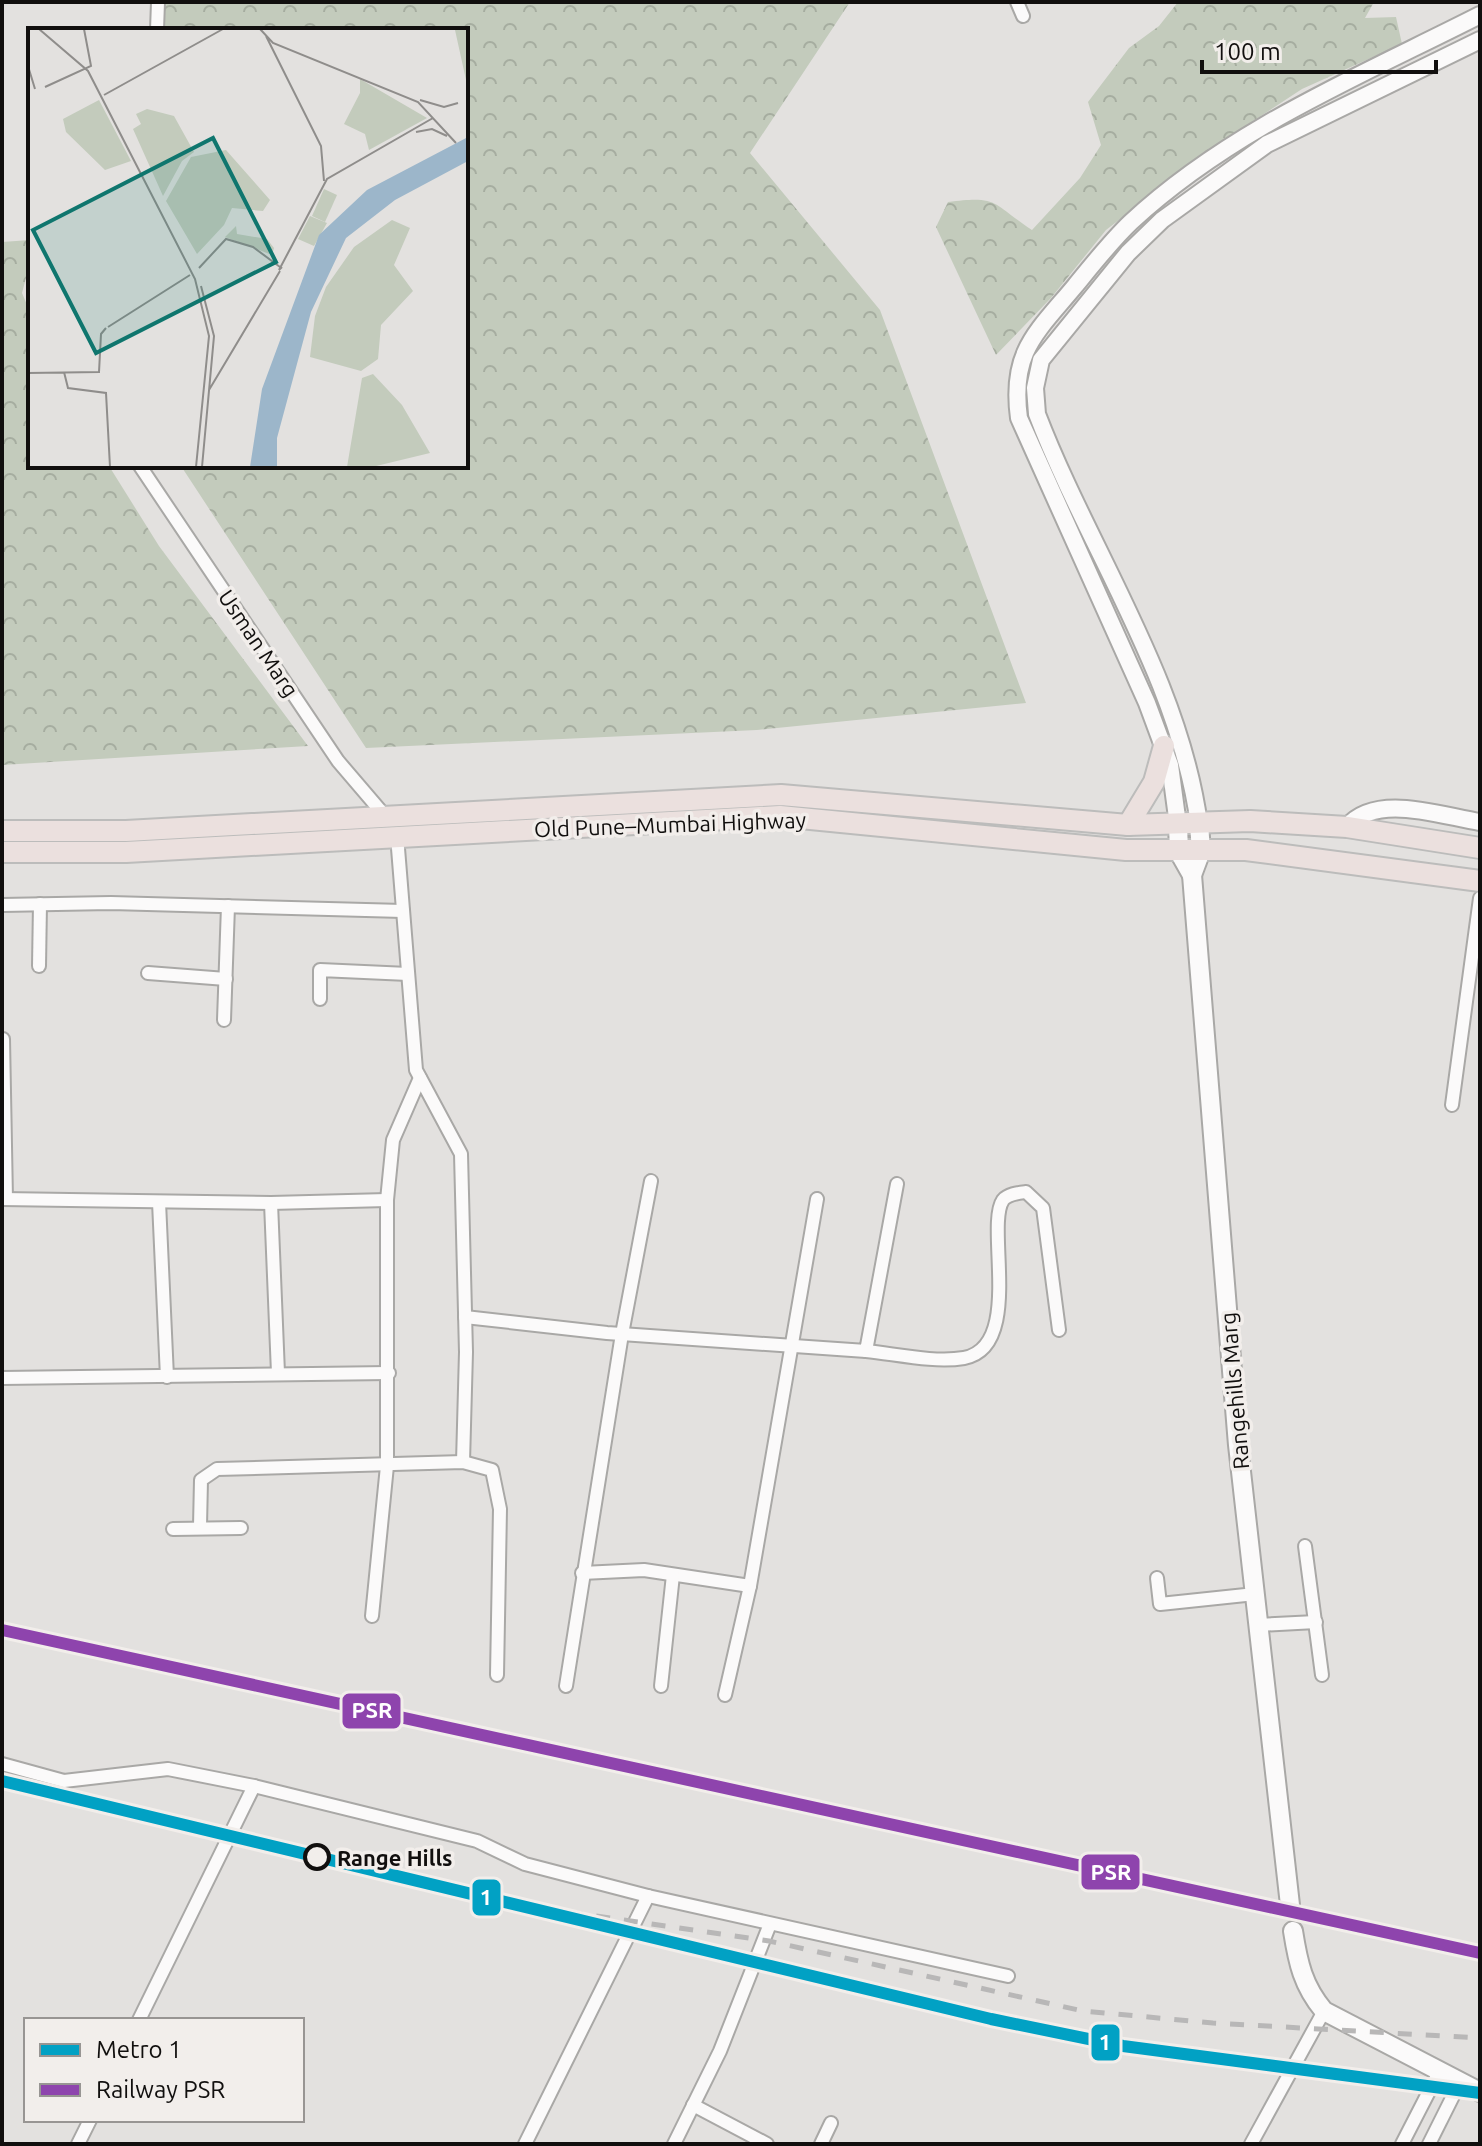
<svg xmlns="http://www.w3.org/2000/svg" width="1482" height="2146" font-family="Ubuntu,sans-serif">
<defs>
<pattern id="forest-crowns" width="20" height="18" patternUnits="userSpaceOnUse" patternTransform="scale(2)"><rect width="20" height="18" fill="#c3cbbc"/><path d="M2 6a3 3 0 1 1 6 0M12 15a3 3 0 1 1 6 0" fill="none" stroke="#a6ada0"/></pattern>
</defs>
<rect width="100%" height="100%" fill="#e3e1df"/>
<g fill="url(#forest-crowns)">
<path d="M157,2H850L750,153L880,310L1026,703L757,730L366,748L181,466H466V30H150Z"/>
<path d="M1178,2H1374L1365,18L1396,17L1402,44L1302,89L1218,144L1106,230L1051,298L996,355L936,227L948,202C1000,195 992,204 1032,230L1080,178L1101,145L1088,102L1129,48L1159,26Z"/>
<path d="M30,240V263L22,293L30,312V466H109L159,546L308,746L2,765V242Z"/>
</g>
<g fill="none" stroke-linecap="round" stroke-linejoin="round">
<g stroke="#a9a8a6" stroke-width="16">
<g id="minor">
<path d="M1017,2L1023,16"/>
<path d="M157,30L158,2"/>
<path d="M140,466L338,761L385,816"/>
<path d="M397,836L416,1070L461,1154L466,1352L463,1462"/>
<path d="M2,905L111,903L403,911"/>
<path d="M39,966L40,904"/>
<path d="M148,973L226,979"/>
<path d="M320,999V970L408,974"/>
<path d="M224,1020L228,906"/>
<path d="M3,1039L6,1199"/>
<path d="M1452,1105L1480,898"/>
<path d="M2,1199L271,1203L387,1200"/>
<path d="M159,1202L167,1377"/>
<path d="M271,1203L278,1373"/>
<path d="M465,1317L607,1333L866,1351L897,1184"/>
<path d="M866,1351C896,1354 934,1363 964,1358C1024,1347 985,1226 1003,1200C1008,1194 1018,1193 1026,1192L1043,1208L1059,1330"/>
<path d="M2,1378L389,1373"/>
<path d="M200,1526L201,1480L217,1469L463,1462L492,1470L500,1509L497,1675"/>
<path d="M173,1529L241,1528"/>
<path d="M1305,1546L1322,1675"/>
<path d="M582,1573L644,1570L750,1586"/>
<path d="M1157,1578L1160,1604L1255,1594"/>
<path d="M372,1616L387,1466V1200L393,1140L420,1078"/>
<path d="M1258,1625L1316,1622"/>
<path d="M566,1686L622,1334L651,1181"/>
<path d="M661,1686L673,1575"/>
<path d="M725,1695L750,1586L817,1199"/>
<path d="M2,1764L64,1781L168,1769L254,1786L477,1841L525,1864L648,1896L1008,1976"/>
<path d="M139,2020L254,1786"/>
<path d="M693,2105L767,2144"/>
<path d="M78,2144L90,2120"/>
<path d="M525,2144L648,1896"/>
<path d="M674,2144L720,2051L770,1924"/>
<path d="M821,2144L831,2123"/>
<path d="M1251,2144L1324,2011"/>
<path d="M1402,2144L1439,2072"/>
<path d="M1429,2144L1460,2082"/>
</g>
</g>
<g stroke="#a9a8a6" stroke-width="20">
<g id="tertiary">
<path d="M1199,824C1179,677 1089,550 1037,414L1035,388L1041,360L1128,253L1162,220L1267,144L1480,40"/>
<path d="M1178,825L1170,765L1147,703L1019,418C1010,352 1036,333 1075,286C1093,264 1111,241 1131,222C1231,129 1360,76 1480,15"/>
<path d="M1347,827C1376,792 1441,816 1480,822"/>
</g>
</g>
<g stroke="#a9a8a6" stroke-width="22">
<g id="secondary">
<path d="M1178,825L1179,852L1192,875L1201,851L1199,824"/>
<path d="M1192,875L1238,1445L1290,1905"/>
<path d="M1293,1931C1298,1963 1303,1986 1324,2011L1480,2092"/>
</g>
</g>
<g stroke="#bcbcbb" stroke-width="24">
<g id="trunk">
<path d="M1128,825L1154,782L1164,746"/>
<path d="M2,831H126L781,795L1128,825L1250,821L1347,827L1480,848"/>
<path d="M2,852H126L780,816L1126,850H1246L1480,881"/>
</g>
</g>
<use href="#minor" stroke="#fbfafa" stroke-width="12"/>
<use href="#tertiary" stroke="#fbfafa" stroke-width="16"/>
<use href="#secondary" stroke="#fbfafa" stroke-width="18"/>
<use href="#trunk" stroke="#ebe0de" stroke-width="20"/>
<path stroke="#b8b7b7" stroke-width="5" stroke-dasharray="14 14" stroke-linecap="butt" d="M513,1904L769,1941L1083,2011L1213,2023L1480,2038"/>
<g stroke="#f2eeeb" stroke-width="18">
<path id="rail-1" d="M2,1630L1480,1953"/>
</g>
<use href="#rail-1" stroke="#8e44ad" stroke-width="12"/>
<g stroke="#f2eeeb" stroke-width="18">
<path id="metro-1" d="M2,1781L991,2019L1123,2046L1480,2093"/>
</g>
<use href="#metro-1" stroke="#01a1c4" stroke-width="12"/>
</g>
<circle fill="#f2eeeb" stroke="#110f0e" stroke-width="4" cx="317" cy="1857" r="12"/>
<g text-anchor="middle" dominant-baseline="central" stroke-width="7" stroke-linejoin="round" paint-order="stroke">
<g font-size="22" fill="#110f0e" stroke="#f2eeeb">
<text transform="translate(259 643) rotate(56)">Usman Marg</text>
<text transform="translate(670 824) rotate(-2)">Old Pune–Mumbai Highway</text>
<text transform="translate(1234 1391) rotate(-95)">Rangehills Marg</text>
</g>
<g font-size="22" font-weight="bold" fill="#110f0e" stroke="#f2eeeb" text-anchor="start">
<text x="337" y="1857">Range Hills</text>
</g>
</g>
<g transform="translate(28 28)">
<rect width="440" height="440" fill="#e3e1df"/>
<path d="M332,51L399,90L341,122L337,106L316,96L332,65ZM364,192L382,200L366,237L385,263L353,297L350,331L333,343L282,329L287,288L298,259L326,219Z" fill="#c3cbbc"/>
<path d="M440,1V61L427,2ZM71,72L103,133L77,142L38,104L35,91ZM119,81L146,88L166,124L154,133L135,168L105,101L113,96L108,86ZM198,122L242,172L235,183L204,180L196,197L169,226L138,173L163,129ZM282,188L299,195L286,218L270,211ZM208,198L209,206L239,211L246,220L244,227L197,209ZM345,346L374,377L402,425L344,439H319L334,350Z" fill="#c3cbbc"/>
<path d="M296,161L309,167L297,194L284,188Z" fill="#c3cbbc"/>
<path d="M440,109V133L367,172L318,210L283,284L249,410V439H222L234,361L291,207L339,162Z" fill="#9cb6ca"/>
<path fill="none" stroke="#8f8d8b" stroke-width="2" d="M11,1L60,43L167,251L181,308L168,439M232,1L245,15L390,74L428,115M238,8L293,118L296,153M0,38L7,61M17,59L63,38L56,1M76,67L195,1M392,72L416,79L430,75M388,104L404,101L419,108M254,239L251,242L299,151L405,90M171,240L198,211L225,219L252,239M173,258L186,308L174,439M80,299L162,247M36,344L40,360L78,365L82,439M0,345L71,344L73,306L78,300M181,362L252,243"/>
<path fill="#0f766e" fill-opacity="0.15" stroke="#0f766e" stroke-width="4" d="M185,110L248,234L68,325L5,202Z"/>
<rect width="440" height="440" fill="none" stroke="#110f0e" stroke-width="4"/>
</g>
<g stroke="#f2eeeb" stroke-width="3">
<rect x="341" y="1692" width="61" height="38" rx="8" fill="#8e44ad"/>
<rect x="1080" y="1853" width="61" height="38" rx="8" fill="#8e44ad"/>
<rect x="471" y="1878" width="31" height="39" rx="8" fill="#01a1c4"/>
<rect x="1090" y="2023" width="31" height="39" rx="8" fill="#01a1c4"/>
</g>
<g font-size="22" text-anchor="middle" font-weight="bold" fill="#fff">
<text x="372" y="1718">PSR</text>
<text x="1111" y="1880">PSR</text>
<text x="486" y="1905">1</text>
<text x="1105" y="2050">1</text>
</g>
<rect width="1482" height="2146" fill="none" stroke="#110f0e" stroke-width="8"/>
<rect x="24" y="2018" width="280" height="104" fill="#f2eeeb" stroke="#989593" stroke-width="2"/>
<rect x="40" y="2044" width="40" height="12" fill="#01a1c4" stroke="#989593" stroke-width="2"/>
<text x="96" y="2058" font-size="24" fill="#110f0e">Metro 1</text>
<rect x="40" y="2084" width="40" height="12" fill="#8e44ad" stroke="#989593" stroke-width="2"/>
<text x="96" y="2098" font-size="24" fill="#110f0e">Railway PSR</text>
<path d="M1202 60v12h234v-12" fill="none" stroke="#110f0e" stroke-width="4"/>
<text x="1214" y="60" font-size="24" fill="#110f0e" stroke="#f2eeeb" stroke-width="6" paint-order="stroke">100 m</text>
</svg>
